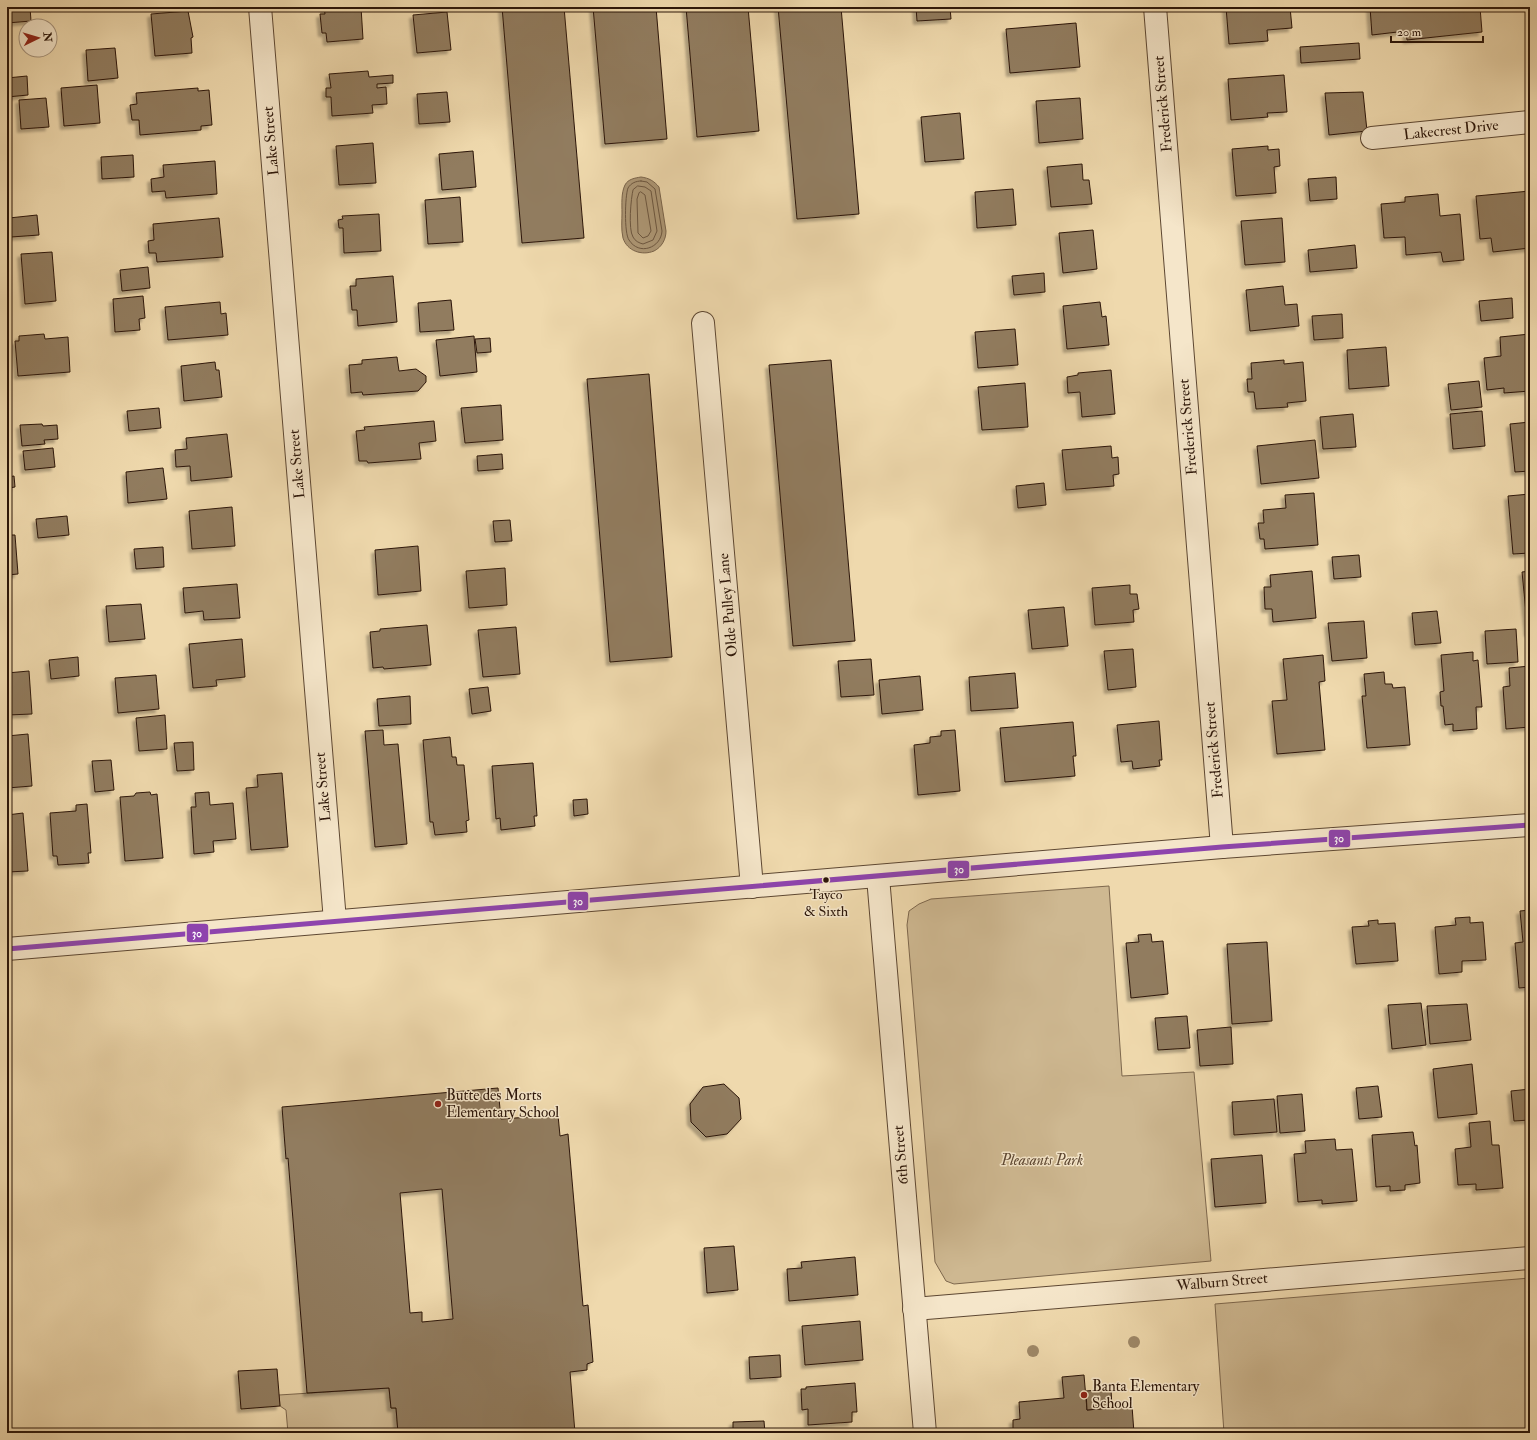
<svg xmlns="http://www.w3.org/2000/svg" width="1537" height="1440" font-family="'IM FELL Double Pica',serif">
<defs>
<filter id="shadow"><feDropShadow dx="-3.5" dy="3.5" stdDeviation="1" flood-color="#0004"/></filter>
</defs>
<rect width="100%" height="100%" fill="#efd9ad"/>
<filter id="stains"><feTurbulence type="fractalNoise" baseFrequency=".005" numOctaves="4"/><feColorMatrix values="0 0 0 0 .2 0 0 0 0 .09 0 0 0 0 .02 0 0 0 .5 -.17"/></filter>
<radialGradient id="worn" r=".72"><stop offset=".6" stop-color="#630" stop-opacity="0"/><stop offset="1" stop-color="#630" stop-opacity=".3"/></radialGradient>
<g fill="#ceb891" stroke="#7d674d">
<path d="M1109,886L1122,1076L1194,1072L1211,1261L954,1284L946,1281L935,1262L907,925L909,911L919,904L931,899Z"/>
<path d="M1530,1278V1433H1224L1215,1304Z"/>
<path d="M389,1388L391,1408H396L398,1433H288L286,1410L280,1406L279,1395Z"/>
</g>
<path fill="#ad9775" stroke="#79634a" d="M641,177C649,178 654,181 659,187L666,231C666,239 662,247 654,251C642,256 627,251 623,238C621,230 622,220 622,213C622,204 621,193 625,185C628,179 635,178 641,177Z"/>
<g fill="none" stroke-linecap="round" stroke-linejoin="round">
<g stroke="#6c563f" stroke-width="1">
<path d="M641,181L647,182L655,189L662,231C661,248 639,256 629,240C624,233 625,196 628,188C631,183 636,181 641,181Z"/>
<path d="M638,186L645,187L651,191L657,231L653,240L643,244C639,243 635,241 633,237C628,229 631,198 633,190Z"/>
<path d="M641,192L645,195L651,231L648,236L643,238L638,233L637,199L639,193Z"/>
</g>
</g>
<g fill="#917b5e" stroke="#2c1609" fill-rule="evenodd" filter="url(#shadow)">
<path d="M7,7H30L31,21L7,23Z"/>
<path d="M324,7H361L363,39L327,42L326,33H322L320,14H325Z"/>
<path d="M502,7H564L584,238L522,243Z"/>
<path d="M593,7H656L667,139L605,144Z"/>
<path d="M686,7H748L759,131L697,137Z"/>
<path d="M778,7H841L859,214L797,219Z"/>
<path d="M916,7H950L951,19L917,21Z"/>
<path d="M1226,7H1290L1292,28L1267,30L1268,41L1229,44Z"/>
<path d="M1370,7H1480L1482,32L1407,40L1406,31L1372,35Z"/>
<path d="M188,11L193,37L191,38L192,53L155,56L151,14Z"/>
<path d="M447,12L451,50L417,53L413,15Z"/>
<path d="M1076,23L1080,67L1010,73L1006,29Z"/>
<path d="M1359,43L1360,59L1301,63L1300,47Z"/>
<path d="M115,48L118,78L88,81L86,50Z"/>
<path d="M368,71L369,77L393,75V83L377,84V88L386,87L387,104L372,105L373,113L332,116L331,97H326V88H331L329,74Z"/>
<path d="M1284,75L1287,112L1267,113L1268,117L1231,120L1228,79Z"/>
<path d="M27,76L28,95L7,97V78Z"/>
<path d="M97,85L100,123L64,126L61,88Z"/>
<path d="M198,88V91L209,90L212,125L201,126V130L140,135L139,120H132L130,105L137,104L136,93Z"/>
<path d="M447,92L450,122L419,124L417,94Z"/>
<path d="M1363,92L1367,131L1329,135L1325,93Z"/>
<path d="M46,98L49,127L21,129L19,100Z"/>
<path d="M1080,98L1083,139L1039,143L1036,101Z"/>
<path d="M960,113L964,159L925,162L921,117Z"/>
<path d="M373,143L376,183L339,185L336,146Z"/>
<path d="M1268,146V150L1279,149L1280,166L1274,167L1276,193L1236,196L1232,149Z"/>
<path d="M473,151L476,187L442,190L439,154Z"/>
<path d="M133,155L134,177L102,179L101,157Z"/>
<path d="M215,161L217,194L166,198L165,191L152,192L151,179L164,177L163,165Z"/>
<path d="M1082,164L1083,180H1089L1092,204L1051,207L1047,167Z"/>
<path d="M1336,177L1337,199L1310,201L1308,179Z"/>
<path d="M1013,189L1016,225L977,228L975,192Z"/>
<path d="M1530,191V248L1493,252L1491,238L1480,239L1476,196Z"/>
<path d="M1438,194L1440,216L1460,214L1464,260L1443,262L1441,252L1406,255L1405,237L1384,238L1381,204L1405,202V197Z"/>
<path d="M460,197L463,242L428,244L425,200Z"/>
<path d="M379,214L381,251L344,253L343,228H339L338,220L343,219L342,216Z"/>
<path d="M37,215L39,235L11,237L9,218Z"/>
<path d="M219,218L223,257L157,262L156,253H149L148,241L154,240L153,224Z"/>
<path d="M1282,218L1285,262L1245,265L1241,221Z"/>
<path d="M1093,230L1097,269L1063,273L1059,233Z"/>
<path d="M1355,245L1357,268L1310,272L1308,250Z"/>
<path d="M52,252L56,301L25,304L21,254Z"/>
<path d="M148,267L150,288L122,291L120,270Z"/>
<path d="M1044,273L1045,292L1014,295L1012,276Z"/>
<path d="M393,276L397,322L358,326L357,310H352L350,286H356V279Z"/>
<path d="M1283,286L1285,305L1297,304L1299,326L1250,331L1246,290Z"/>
<path d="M143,296L145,318L139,319L140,330L115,332L113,299Z"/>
<path d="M1512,298L1513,318L1481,321L1479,301Z"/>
<path d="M451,300L454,330L420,332L418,303Z"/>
<path d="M220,302L221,314L226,313L228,335L168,340L165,307Z"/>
<path d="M1100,302L1102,317L1106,316L1109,345L1067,349L1063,306Z"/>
<path d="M1342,314L1343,338L1314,340L1312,316Z"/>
<path d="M1015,329L1018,365L978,368L975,332Z"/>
<path d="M44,334L45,339L68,337L70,372L18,376L15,341H19V336Z"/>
<path d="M1530,334V391L1504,393V388L1487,390L1484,358L1501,356L1500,337Z"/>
<path d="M474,336L477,372L440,376L436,340Z"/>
<path d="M490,338L491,352L477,353L475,339Z"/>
<path d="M1386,347L1389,386L1349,389L1347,350Z"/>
<path d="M397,357L399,371L416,369L426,376V382L418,391L363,395L362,392L351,393L349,365L362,364V360Z"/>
<path d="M831,360L855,641L793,646L769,365Z"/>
<path d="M1284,360V364L1303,362L1306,401L1287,403L1288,407L1256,409L1254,392H1248L1247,379H1252L1251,363Z"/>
<path d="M215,362L216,370H219L222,397L184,401L181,366Z"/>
<path d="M1111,370L1115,414L1082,417L1080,392L1068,393L1067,377L1078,375V373Z"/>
<path d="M649,374L672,657L610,662L587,379Z"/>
<path d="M1479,381L1482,407L1451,410L1448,384Z"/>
<path d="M1025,383L1028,427L982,430L978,387Z"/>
<path d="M501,405L503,440L465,443L461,408Z"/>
<path d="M159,408L161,428L129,431L127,411Z"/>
<path d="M1482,411L1485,446L1453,449L1450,414Z"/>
<path d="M1353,414L1356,447L1323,449L1320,417Z"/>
<path d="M434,421L436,441L419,443L421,459L368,463L367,461H359L356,431L365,430L364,427Z"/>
<path d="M1530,422V471L1515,472L1510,424Z"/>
<path d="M42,424L43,426L57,425L58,439L44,440L45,444L22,446L20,425Z"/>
<path d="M227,434L232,477L191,481L190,466L176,467L175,450L187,449L186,438Z"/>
<path d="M1315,440L1319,478L1261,484L1257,446Z"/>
<path d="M1111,446L1112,458L1118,457L1119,474L1113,475L1114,486L1066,490L1062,450Z"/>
<path d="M53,448L55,467L25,470L23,451Z"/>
<path d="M502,454L503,469L478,471L477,456Z"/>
<path d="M7,466L8,477L14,476L15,487L9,488L10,503L7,504Z"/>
<path d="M163,468L167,499L128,503L126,472Z"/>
<path d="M1044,483L1046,505L1018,508L1016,486Z"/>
<path d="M1314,493L1318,545L1265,549L1264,539H1260L1258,523H1264L1263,510L1286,508L1285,495Z"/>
<path d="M1530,494V553L1513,554L1508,496Z"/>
<path d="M232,507L235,546L192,549L189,511Z"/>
<path d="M67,516L69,535L38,538L36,519Z"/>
<path d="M510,520L512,541L495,542L493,521Z"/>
<path d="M7,535H15L18,574L7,575Z"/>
<path d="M418,546L421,591L378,595L375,550Z"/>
<path d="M163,547L164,567L136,569L134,549Z"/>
<path d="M1359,555L1361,577L1334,579L1332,557Z"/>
<path d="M505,568L507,605L469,608L466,571Z"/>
<path d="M1312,571L1316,618L1273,622L1272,609H1265L1264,587H1271L1270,575Z"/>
<path d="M1530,571V633H1528L1522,572Z"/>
<path d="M237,584L240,618L204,620L203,611L185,613L183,588Z"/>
<path d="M1130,585V594H1137L1139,609L1133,610L1134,622L1095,625L1092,588Z"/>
<path d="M141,604L145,639L109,642L106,606Z"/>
<path d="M1064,607L1068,646L1032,649L1028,610Z"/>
<path d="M1437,611L1441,643L1415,645L1412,613Z"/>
<path d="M1364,621L1367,658L1332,661L1328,623Z"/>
<path d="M427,625L431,665L384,669L383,667L373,668L370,632L380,631V629Z"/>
<path d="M516,627L520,674L483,677L478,630Z"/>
<path d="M1516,629L1518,662L1487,664L1485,631Z"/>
<path d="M242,639L245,677L216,680L217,686L193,688L189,644Z"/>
<path d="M1133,649L1136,687L1108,690L1104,651Z"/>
<path d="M1473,652V661L1478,660L1482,707H1476L1477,729L1453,731V724L1445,725L1443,706H1441L1440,692L1444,691L1441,655Z"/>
<path d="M1323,655L1325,681L1319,682L1325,750L1277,754L1272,701L1287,700L1283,659Z"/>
<path d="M78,657L79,676L51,679L49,660Z"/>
<path d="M871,659L874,695L841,697L838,661Z"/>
<path d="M1530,666V727L1506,729L1503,687L1510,686L1509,668Z"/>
<path d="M29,671L32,714L7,715V673Z"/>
<path d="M1384,672L1385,684H1392L1393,688L1405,687L1410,745L1367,748L1362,696H1366L1364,674Z"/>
<path d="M1015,673L1018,708L971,711L969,677Z"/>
<path d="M156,675L159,709L118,713L115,678Z"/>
<path d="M920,676L923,710L882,714L879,680Z"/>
<path d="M488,687L491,711L472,714L469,689Z"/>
<path d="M410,696L411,724L379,726L377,699Z"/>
<path d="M165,715L167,749L139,751L136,718Z"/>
<path d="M1159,721L1162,760H1159L1160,766L1133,769L1132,761L1121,762L1117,725Z"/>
<path d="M1073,722L1076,756H1073L1075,776L1005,782L1000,728Z"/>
<path d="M383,730L384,745L398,744L407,844L375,847L365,731Z"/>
<path d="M955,730L960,791L918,795L914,745L930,743V737L941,736V731Z"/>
<path d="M28,734L32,786L7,788V736Z"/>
<path d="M450,737L452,757H456L457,765H464L469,820L466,821L467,832L435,835L433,822H430L423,740Z"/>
<path d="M193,742L194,770L177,771L174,743Z"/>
<path d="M111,760L114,790L95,792L92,761Z"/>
<path d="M533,763L537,816H534L535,826L501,830L500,818L496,819L492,766Z"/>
<path d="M282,773L288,847L251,850L246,788L258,787L257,775Z"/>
<path d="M150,792L151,795L157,794L163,858L125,861L120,797L134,796L136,793Z"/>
<path d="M209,792L210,805L233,803L236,839L213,841L214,852L194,854L191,807H196L195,793Z"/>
<path d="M587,799L588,814L574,816L573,800Z"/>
<path d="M87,804L91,853H88L89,863L58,865L57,856H53L50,813L76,811V805Z"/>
<path d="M23,813L28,871L7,872V815Z"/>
<path d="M1530,910V987L1519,988L1515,943L1523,942L1520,911Z"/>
<path d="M1470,917V923L1483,922L1486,960L1462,961V972L1439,974L1435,927L1456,925L1455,918Z"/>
<path d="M1378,920V924L1395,923L1398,961L1356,964L1352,927L1369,926L1368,921Z"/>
<path d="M1151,934L1152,942L1163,941L1168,994L1131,998L1126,943L1139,942L1138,935Z"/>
<path d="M1267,942L1272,1021L1232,1024L1227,944Z"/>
<path d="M1421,1003L1426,1045L1392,1049L1388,1005Z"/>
<path d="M1467,1004L1471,1040L1430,1044L1427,1006Z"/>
<path d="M1187,1016L1190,1048L1158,1050L1155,1018Z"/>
<path d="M1231,1027L1233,1064L1200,1066L1197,1030Z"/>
<path d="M1472,1064L1477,1114L1438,1118L1433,1069Z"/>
<path d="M724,1084L739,1098L741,1119L727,1134L706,1137L691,1122L690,1104L703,1087Z"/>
<path d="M1378,1086L1382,1117L1359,1119L1356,1088Z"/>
<path d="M498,1088L501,1119L558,1115L560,1136L568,1134L583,1306L588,1305L593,1362L587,1364V1370L570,1372L575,1433H398L396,1408H391L389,1388L307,1393L288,1158L286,1159L282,1107ZM442,1189L453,1319L422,1322V1312L410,1313L400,1193Z"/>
<path d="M1530,1089V1120L1514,1121L1511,1091Z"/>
<path d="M1302,1094L1305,1131L1280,1133L1277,1096Z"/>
<path d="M1274,1099L1277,1132L1234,1135L1232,1102Z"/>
<path d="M1490,1121L1492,1145H1499L1503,1188L1476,1190V1184L1458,1185L1455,1149L1471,1147L1469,1123Z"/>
<path d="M1413,1132L1415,1146L1417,1145L1420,1183L1405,1185V1190L1390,1191V1186L1376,1187L1372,1135Z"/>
<path d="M1335,1139L1336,1150L1352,1149L1357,1201L1322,1204V1200L1298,1202L1294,1154L1306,1153L1305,1141Z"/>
<path d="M1262,1155L1266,1203L1215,1207L1211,1159Z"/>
<path d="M734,1246L738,1290L707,1293L704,1248Z"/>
<path d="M855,1257L858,1295L789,1301L787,1269L802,1268L801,1262Z"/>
<path d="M860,1321L863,1360L805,1365L802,1326Z"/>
<path d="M780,1355L781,1377L750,1379L749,1357Z"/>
<path d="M277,1369L280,1406L241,1409L238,1371Z"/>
<path d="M1084,1375L1087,1410L1132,1406L1134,1433H1013V1420L1020,1419L1019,1402L1064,1398L1062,1377Z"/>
<path d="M855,1383L857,1412H852V1422L808,1425V1409L802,1410L801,1389H806V1387Z"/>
<path d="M1111,1389L1112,1408L1087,1410L1086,1391Z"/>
<path d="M764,1421L765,1433H733V1422Z"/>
</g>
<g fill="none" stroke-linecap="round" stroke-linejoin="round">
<g stroke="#5d4732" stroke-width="24">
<g id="minor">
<path d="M260,7L335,921"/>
<path d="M1155,7L1222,847"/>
<path d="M1372,138L1530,122"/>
<path d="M703,323L752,887"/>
<path d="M878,877L925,1433"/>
<path d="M914,1309L1530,1258"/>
</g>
</g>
<g stroke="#5d4732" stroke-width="24">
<path id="tertiary" d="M7,949L1222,847L1530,825"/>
</g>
<use href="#minor" stroke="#f5e6ca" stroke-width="22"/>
<use href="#tertiary" stroke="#f5e6ca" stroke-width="22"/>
<g stroke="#f5e6ca" stroke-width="8">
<path id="bus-1" d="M7,949L1222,847L1530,825"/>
</g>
<use href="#bus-1" stroke="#8e44ad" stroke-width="5"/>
</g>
<g fill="#9f8969">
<circle cx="1134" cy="1342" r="6"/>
<circle cx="1033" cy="1351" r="6"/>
</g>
<circle fill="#2c1609" stroke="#f5e6ca" stroke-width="1.5" cx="826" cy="880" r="3.5"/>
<g fill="#8f2418" stroke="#f5e6ca" stroke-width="1.5">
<circle cx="438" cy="1104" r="4"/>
<circle cx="1084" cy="1395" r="4"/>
</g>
<g text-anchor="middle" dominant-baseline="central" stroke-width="3" stroke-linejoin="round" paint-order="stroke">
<g font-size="14" fill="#2c1609" stroke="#f5e6ca">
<text x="826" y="894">Tayco<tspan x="826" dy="17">&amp; Sixth</tspan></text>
</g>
<g font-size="15" fill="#2c1609" stroke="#f5e6ca">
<text transform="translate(1163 104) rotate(-95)">Frederick Street</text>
<text transform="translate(1451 130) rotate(-6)">Lakecrest Drive</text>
<text transform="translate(271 141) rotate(-95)">Lake Street</text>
<text transform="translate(1188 427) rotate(-95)">Frederick Street</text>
<text transform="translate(297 464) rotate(-95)">Lake Street</text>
<text transform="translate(728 605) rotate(-95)">Olde Pulley Lane</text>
<text transform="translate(1214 750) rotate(-95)">Frederick Street</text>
<text transform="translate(323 787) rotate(-95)">Lake Street</text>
<text transform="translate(901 1155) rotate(-95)">6th Street</text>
<text transform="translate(1222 1282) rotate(-5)">Walburn Street</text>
</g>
<g font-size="15" fill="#2c1609" stroke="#f5e6ca" text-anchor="start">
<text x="446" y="1095">Butte des Morts<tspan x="446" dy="17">Elementary School</tspan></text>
<text x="1092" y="1386">Banta Elementary<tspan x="1092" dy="17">School</tspan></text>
</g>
<g font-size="15" font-style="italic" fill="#5d4732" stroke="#f5e6ca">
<text x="1042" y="1160">Pleasants Park</text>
</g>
</g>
<g stroke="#f5e6ca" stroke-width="1.5">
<rect x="1328" y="829" width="23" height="19" rx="4" fill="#8e44ad"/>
<rect x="947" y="860" width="23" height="19" rx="4" fill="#8e44ad"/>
<rect x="567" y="891" width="22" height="20" rx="4" fill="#8e44ad"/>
<rect x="186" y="923" width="23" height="20" rx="4" fill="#8e44ad"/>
</g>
<g font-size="11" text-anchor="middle" font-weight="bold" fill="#fff">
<text x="1339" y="842">30</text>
<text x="959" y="873">30</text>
<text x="578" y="905">30</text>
<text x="197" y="937">30</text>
</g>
<rect width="1537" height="1440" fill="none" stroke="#efd9ad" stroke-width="24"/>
<rect x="8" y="8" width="1521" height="1424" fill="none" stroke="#2c1609" stroke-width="2"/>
<rect x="12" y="12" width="1513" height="1416" fill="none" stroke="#2c1609"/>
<g transform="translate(38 38) rotate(85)"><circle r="19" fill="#f5e6ca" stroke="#a5937d"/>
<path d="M0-3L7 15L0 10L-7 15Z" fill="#8f2418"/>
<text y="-6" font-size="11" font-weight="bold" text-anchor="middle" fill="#2c1609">N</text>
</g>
<path d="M1391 36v6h92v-6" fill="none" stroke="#2c1609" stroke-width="2"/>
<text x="1397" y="36" font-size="12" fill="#2c1609" stroke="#f5e6ca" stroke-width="3" paint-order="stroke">20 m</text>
<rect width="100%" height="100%" filter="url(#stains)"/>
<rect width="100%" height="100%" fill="url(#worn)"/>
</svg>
